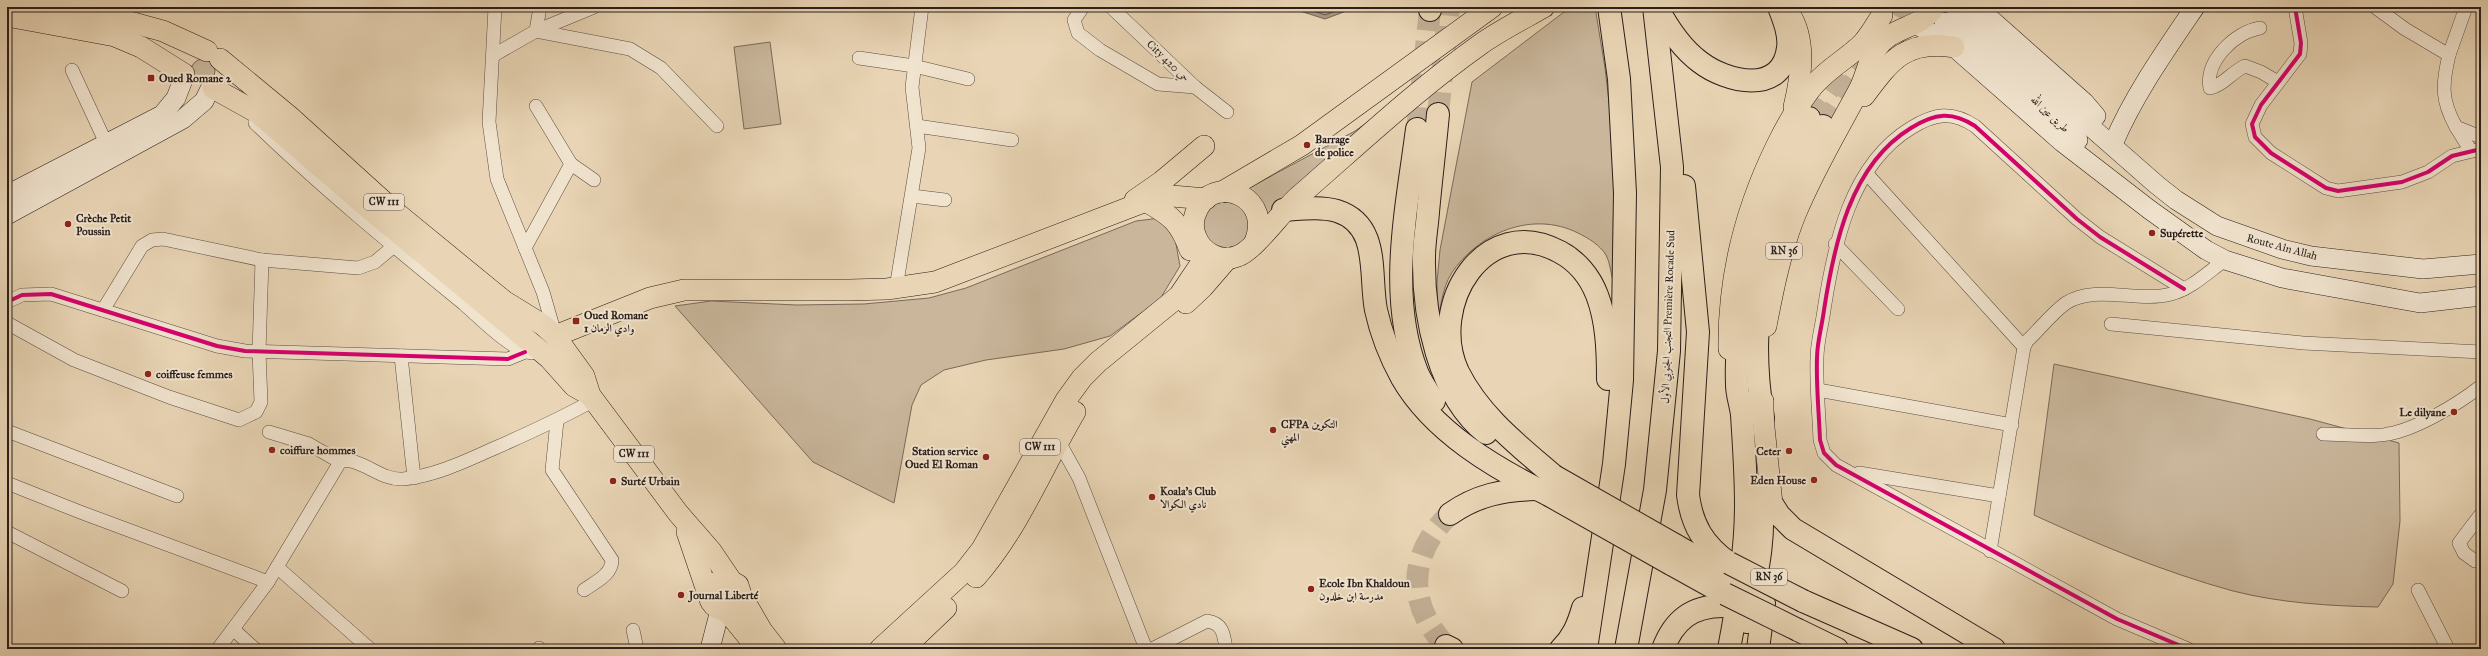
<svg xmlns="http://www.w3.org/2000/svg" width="2488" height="656" font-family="'IM FELL Great Primer',Amiri,serif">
<rect width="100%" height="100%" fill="#e9d5b5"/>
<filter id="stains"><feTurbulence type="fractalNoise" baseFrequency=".005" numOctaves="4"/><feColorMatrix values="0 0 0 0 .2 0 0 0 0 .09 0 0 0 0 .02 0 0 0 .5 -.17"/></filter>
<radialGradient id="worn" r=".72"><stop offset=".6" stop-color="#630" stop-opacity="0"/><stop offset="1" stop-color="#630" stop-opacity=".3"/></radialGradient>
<g fill="#c9b69b" stroke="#7a6a5a">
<path d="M1578,7H1595L1605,68L1614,144L1613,281C1611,274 1610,262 1606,255C1600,245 1588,238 1578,233C1532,210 1478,233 1451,274C1442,289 1441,307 1437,324V282L1440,250L1472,82L1564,12Z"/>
<path d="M770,42L781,124L744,129L734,47Z"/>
<path d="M1462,54L1264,219L1245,190L1355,131Z"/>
<circle cx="203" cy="71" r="12"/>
<circle cx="1226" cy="225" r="23"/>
<path d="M1160,218L1174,233L1180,266L1160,299L1110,336L1064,349L986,360L944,370L921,385L912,405L894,503L813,462L675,306L711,301L796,305L864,304L929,298L966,288L1136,221Z"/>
<path d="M2054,364L2310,419L2399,443L2400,521L2393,584L2378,607C2330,606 2280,603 2233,591C2164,572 2099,545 2034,515Z"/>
</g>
<path fill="#a89780" stroke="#766757" d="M1296,7H1357L1325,19L1300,11Z"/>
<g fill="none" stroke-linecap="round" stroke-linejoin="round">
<path stroke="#695a4d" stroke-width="1" d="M1302,7L1325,15L1346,7"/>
<g stroke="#c3b096" stroke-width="22" stroke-dasharray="22 11" stroke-linecap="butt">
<path d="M1438,114L1449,7"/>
<path d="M1809,118L1855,52"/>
<path d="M1823,126L1879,45L1901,7"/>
<path d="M1417,129L1430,10"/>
<path d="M1446,646C1406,604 1408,554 1450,514"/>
</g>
<g stroke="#5a4c41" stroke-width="14">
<g id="street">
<path d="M495,7L489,122L497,179L543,292L555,334"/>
<path d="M540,7L536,31L630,49L661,68L717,126"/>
<path d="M1083,7L1074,20L1078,33L1100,50L1158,84L1195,87"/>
<path d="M1111,7L1195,87L1227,112"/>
<path d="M2295,7L2301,43L2300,54L2261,105L2252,124L2255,137L2271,153L2326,188L2338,191L2402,182L2428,172L2452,156L2481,149"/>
<path d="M2375,7L2405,29L2449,55C2442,85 2441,100 2456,127L2481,137"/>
<path d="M2260,28C2235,32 2205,61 2210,88C2222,86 2232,72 2245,66L2261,72L2278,82"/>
<path d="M494,55L536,31L594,7"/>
<path d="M2449,55L2466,7"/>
<path d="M859,58L914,66L968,79"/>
<path d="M72,70L106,143"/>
<path d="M536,106L571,164L594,180"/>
<path d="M255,123C321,187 393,246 464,304C480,318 512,351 532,353"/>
<path d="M917,126L1012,140"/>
<path d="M2456,127L2471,151"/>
<path d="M1867,174L2024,347"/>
<path d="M912,196L945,200"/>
<path d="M1835,244L1898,309"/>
<path d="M525,248L571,164"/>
<path d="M896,288L919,148L912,87L922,7"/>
<path d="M2184,289L2100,237L2077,219L1975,126C1952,111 1935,113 1911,128C1850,165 1834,245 1824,310C1822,326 1817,342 1817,358C1816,385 1819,413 1820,440L1824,453L1836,465L2117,619L2188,649"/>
<path d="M7,302L22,295L51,294L217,346L245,351L508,359L525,352"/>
<path d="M103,310L142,246L152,240L163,239L262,260L358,268L375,262L394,246"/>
<path d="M7,323L74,360L169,397L239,420L256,412L261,402L259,352L262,260"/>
<path d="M2111,324L2303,343L2481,352"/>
<path d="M401,356L414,478"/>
<path d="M1818,390L2012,425"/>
<path d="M557,421L552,470L612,560C612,575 595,582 584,590"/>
<path d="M7,431L177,496"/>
<path d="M269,432L309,444L340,462"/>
<path d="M2323,434C2342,434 2370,438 2388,434C2417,429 2458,404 2481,386"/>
<path d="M1059,442L1079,478L1146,649"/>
<path d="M1859,473L1999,496"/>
<path d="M7,483L80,512L268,582"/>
<path d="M2481,514L2459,543L2464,553L2475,561L2481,559"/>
<path d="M7,532L122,591"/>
<path d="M1990,551L2024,347L2027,341C2039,330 2052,313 2066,303C2096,284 2138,303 2171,294C2191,289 2208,272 2225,260"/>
<path d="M277,567L370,649"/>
<path d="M2418,590L2448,649"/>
<path d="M234,630L255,649"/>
<path d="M633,630L637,649"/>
<path d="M539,648V649"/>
<path d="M218,649L268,582L340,462C359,455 380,481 403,479C435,476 466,461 495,448C529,433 562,418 594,400"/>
<path d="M1152,649L1207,621C1223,623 1224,635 1226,649"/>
</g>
</g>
<g stroke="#2a1e1a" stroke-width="20">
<g id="secondary">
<path d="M1977,7L2084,102L2096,116"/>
<path d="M1955,8L2157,185L2176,200L2217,226L2282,249L2311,256L2423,269L2481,264"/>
<path d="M1944,22L1990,60L2078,140"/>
<path d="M1916,24L1954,47L2062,142L2150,210L2206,250L2225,260L2282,278L2420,303L2481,296"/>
<path d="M2113,144C2134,95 2165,51 2195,7"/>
<path d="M7,195L162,115L176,98L184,77"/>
<path d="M7,215L183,119L204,101L210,89"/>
<path d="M710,649L720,610"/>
</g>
</g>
<g stroke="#2a1e1a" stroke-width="22">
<g id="primary">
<path d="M53,7L123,20L163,31L207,51"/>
<path d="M1789,13C1807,40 1801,78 1794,107"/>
<path d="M7,16L115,36L141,47L184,74"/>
<path d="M220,59L289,116L394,211L504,301L543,325L555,336L584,376L590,395L678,513L711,551L730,579"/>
<path d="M213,88L258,113L367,207L549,358L574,386L590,395"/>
<path d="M1864,96C1891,60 1906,39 1954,47"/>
<path d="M1222,192L1302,145L1492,7"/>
<path d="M1135,200L1161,182L1204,146"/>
<path d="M1147,202C1172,216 1180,223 1190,250"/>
<path d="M1254,244C1275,198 1217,173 1198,208C1193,217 1192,228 1196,237C1202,253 1221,263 1238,256C1255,250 1282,211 1298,197C1358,145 1416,90 1481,44C1501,30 1523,19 1544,7"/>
<path d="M1186,303L1203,287L1228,258"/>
<path d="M1766,326C1773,289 1781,250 1795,215C1813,171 1837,131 1859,90C1866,77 1868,61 1876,49C1892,25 1920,30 1934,7"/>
<path d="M555,336L650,298L684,290H849L887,289L935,282L1141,203L1172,196L1206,199"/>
<path d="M1729,349C1728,276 1745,210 1777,145C1787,125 1798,104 1813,86C1828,68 1847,59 1863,43C1870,35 1876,25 1882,15"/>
<path d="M1763,401V418L1772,504"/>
<path d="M687,532L708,594"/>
<path d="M976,577C1019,528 1042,468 1075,412"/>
<path d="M741,595L762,631L776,649"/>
<path d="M727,611L737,605L741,595L738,585L725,578L712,585C705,598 712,609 727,611L758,649"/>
<path d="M880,649L964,572L982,549L1066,400L1082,378L1098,362L1179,296L1208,253"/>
<path d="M903,649L946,608"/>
</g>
</g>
<g stroke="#2a1e1a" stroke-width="24">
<g id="highway">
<path d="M1657,7C1668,28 1681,48 1700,62C1726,82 1782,96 1788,48C1790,35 1784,20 1779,7"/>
<path d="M1430,10V7"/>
<path d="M1483,12L1485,7"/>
<path d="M1438,114C1435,147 1431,179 1428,212C1427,227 1424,242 1424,257C1423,315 1438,395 1486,433"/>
<path d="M1417,129C1407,208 1387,295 1417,372C1421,382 1428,392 1434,401"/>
<path d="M1684,186L1698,332L1688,495C1692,526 1704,545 1729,563"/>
<path d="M1283,210C1300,209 1320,206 1337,211C1381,225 1369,275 1376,310C1381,333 1391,358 1402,378C1433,432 1495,468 1549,495"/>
<path d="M1763,418C1745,310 1768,219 1823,126"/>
<path d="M1554,476C1518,445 1480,416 1458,372C1427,305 1485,211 1560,252C1577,261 1590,277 1597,295C1607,321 1608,351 1608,379"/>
<path d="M1772,504L1779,515L1793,529L1994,649"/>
<path d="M1450,514C1477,495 1503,490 1536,489"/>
<path d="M1675,545L1726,574"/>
<path d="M1671,564L1725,594"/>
<path d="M1803,601L1912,649"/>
<path d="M1747,622C1756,578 1767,535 1760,490"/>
<path d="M1798,630L1837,649"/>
<path d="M1446,646L1452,649"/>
<path d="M1561,649C1573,637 1578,625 1583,608"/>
<path d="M1586,649L1614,464L1622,380L1625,193L1619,79L1609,7"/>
<path d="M1626,649L1655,490L1669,351L1672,167L1654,7"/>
<path d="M1663,649C1674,620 1692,606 1723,606"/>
<path d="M1729,649C1738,602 1746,553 1746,505C1746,475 1744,445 1742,415C1741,405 1737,395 1737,385C1734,288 1759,201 1809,118"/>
<path d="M1758,649L1764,603"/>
</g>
</g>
<use href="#street" stroke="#f1e4cf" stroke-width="13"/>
<use href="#secondary" stroke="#f1e4cf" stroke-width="19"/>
<use href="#primary" stroke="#e9d5b5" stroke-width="21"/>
<use href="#highway" stroke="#e9d5b5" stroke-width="22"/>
<g stroke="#2a1e1a" stroke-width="24" stroke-linecap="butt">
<g id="highway-bridge">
<path d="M1554,476L1675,545"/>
<path d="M1549,495L1671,564"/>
<path d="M1729,563L1803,601"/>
<path d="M1725,594L1798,630"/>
</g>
</g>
<use href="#highway-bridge" stroke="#e9d5b5" stroke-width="22"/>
<g stroke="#f1e4cf" stroke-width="6">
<g id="cycleway">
<path d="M2295,7L2301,43L2300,54L2261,105L2252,124L2255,137L2271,153L2326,188L2338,191L2402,182L2428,172L2452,156L2481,149"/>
<path d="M2184,289L2100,237L2077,219L1975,126C1952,111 1935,113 1911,128C1850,165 1834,245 1824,310C1822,326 1817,342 1817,358C1816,385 1819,413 1820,440L1824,453L1836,465L2117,619L2188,649"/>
<path d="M7,302L22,295L51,294L217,346L245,351L508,359L525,352"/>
</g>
</g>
<use href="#cycleway" stroke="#d6006c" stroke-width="4"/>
</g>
<g fill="#8f2418" stroke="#f1e4cf" stroke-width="1.5">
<rect x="147" y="74" width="8" height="8" rx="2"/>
<circle cx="1307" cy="145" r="4"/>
<circle cx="68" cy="224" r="4"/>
<circle cx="2152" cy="233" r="4"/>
<rect x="572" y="317" width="8" height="8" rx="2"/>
<circle cx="148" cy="374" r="4"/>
<circle cx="2454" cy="412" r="4"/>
<circle cx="1273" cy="430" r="4"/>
<circle cx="272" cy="450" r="4"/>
<circle cx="1789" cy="451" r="4"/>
<circle cx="986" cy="457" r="4"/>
<circle cx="1814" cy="480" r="4"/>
<circle cx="613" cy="481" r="4"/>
<circle cx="1152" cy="497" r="4"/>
<circle cx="1311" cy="589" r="4"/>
<circle cx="681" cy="595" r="4"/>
</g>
<g text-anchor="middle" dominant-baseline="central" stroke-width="4" stroke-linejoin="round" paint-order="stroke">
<g fill="#f1e4cf" stroke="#665950" stroke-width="1">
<rect x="364" y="194" width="40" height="16" rx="3"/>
<rect x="1766" y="243" width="36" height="16" rx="3"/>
<rect x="1020" y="439" width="40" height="16" rx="3"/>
<rect x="614" y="446" width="40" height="16" rx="3"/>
<rect x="1751" y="569" width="36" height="16" rx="3"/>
</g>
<g font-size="10" font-weight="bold" fill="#2a1e1a">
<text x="384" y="202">CW 111</text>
<text x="1784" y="251">RN 36</text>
<text x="1040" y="447">CW 111</text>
<text x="634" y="454">CW 111</text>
<text x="1769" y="577">RN 36</text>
</g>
<g font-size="11" fill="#2a1e1a" stroke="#f1e4cf">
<text transform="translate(1168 61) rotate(44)">City 420 حي</text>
<text transform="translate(2050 114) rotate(43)">طريق عين الله</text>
<text transform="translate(2282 247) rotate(15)">Route Aîn Allah</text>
<text transform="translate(1668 317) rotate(-88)">التجنب الجنوبي الأول Première Rocade Sud</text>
</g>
<g font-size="11" font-weight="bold" fill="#2a1e1a" stroke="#f1e4cf" text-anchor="start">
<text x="159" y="78">Oued Romane 2</text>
<text x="1315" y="139">Barrage<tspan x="1315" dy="13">de police</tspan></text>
<text x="76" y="218">Crèche Petit<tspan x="76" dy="13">Poussin</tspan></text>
<text x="2160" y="233">Supérette</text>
<text x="584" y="315">Oued Romane<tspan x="584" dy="13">1 وادي الرمان</tspan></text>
<text x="156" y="374">coiffeuse femmes</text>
<text x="2446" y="412" text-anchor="end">Le dilyane</text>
<text x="1281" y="424">CFPA التكوين<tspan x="1281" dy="13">المهني</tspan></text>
<text x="280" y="450">coiffure hommes</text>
<text x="978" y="451" text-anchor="end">Station service<tspan x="978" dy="13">Oued El Roman</tspan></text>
<text x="1781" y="451" text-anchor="end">Ceter</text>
<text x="1806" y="480" text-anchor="end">Eden House</text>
<text x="621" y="481">Surté Urbain</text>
<text x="1160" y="491">Koala's Club<tspan x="1160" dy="13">نادي الكوالا</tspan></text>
<text x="1319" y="583">Ecole Ibn Khaldoun<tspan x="1319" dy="13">مدرسة ابن خلدون</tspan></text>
<text x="689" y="595">Journal Liberté</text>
</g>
</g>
<rect width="2488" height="656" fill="none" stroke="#e9d5b5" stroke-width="24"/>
<rect x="8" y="8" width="2472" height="640" fill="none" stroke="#2a1e1a" stroke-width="2"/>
<rect x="12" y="12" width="2464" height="632" fill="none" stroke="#2a1e1a"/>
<rect width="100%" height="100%" filter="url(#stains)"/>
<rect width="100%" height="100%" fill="url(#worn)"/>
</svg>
